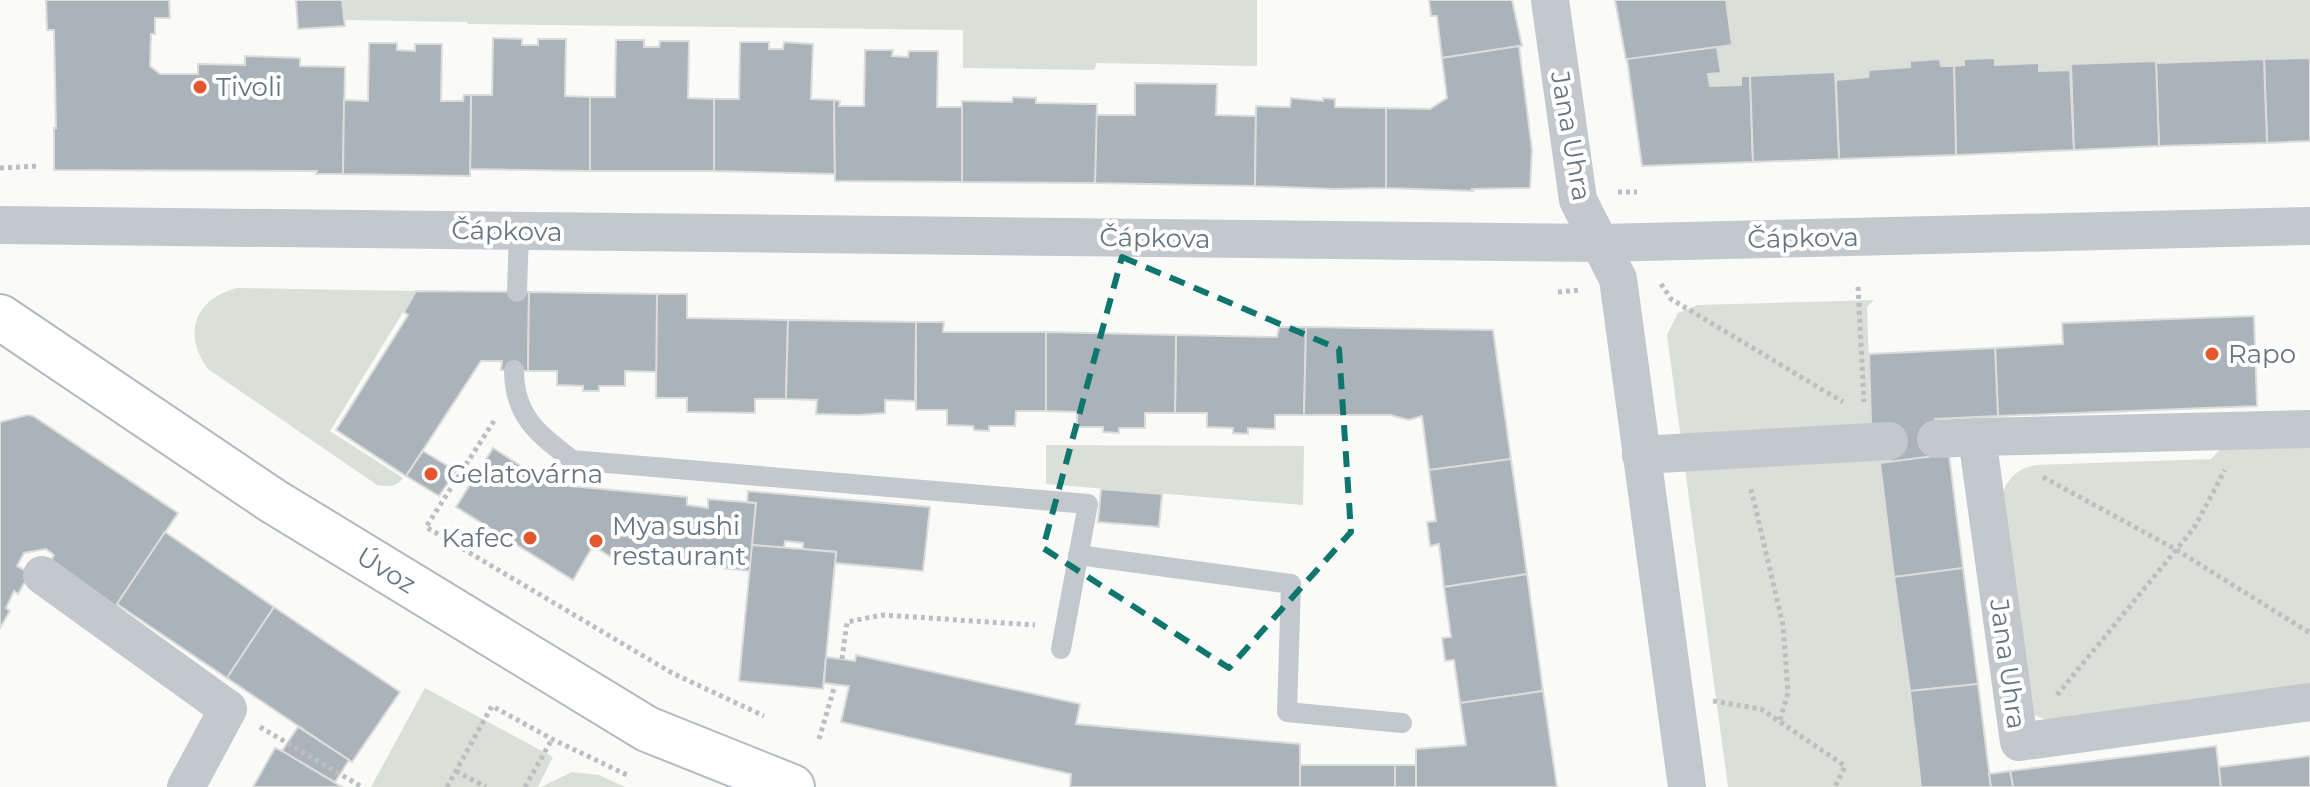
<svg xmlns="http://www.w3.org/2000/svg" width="2310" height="787" font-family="Montserrat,sans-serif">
<rect width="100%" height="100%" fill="#fafaf8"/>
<g fill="#dadfd7">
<path d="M343,0H1257V66L1097,63L1094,70L963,68V30L468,24L467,22L344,20Z"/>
<path d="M1726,0H2310V58L2071,64L2070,70L2039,71V63L1995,65L1994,58L1965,59L1964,65L1941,66L1940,59L1910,61V67L1869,70L1868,77L1836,80L1835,72L1741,76V85L1710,86L1708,74L1721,73L1717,47L1732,44Z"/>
<path d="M237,288L416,291L330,431L403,478C397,487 387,487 377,485L208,369C182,333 195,299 237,288Z"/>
<path d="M1874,300L1867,307L1871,423H1888L1890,462L1880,463L1921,787H1728L1667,335L1678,313L1697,305Z"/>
<path d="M1046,445L1304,446L1303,505L1046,484Z"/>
<path d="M2224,445L2310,446V691L2047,720L2034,715L2001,496C2009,477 2016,469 2036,465L2211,459Z"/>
<path d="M425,688L553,757L538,787H371Z"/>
<path d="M572,772L599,775L625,787H541Z"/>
</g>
<g fill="#aab3b9" stroke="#dcdcda" stroke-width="2">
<path d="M46,0H169L170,18H155V34H151L150,66L160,74H198V64L245,65V56L300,58V66L345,67L343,174H316L317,171L54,170V128H56L54,30H47Z"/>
<path d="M296,0H342L345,26L298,29Z"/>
<path d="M1429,0H1512L1522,46L1442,58L1437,16H1431Z"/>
<path d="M1615,0H1726L1732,45L1626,60Z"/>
<path d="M493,38L522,39V45H538V39H566L565,96L590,97V171L470,169L471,95H492Z"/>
<path d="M616,40H644V47H659L660,41H689L688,98L714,99V171H590V97H615Z"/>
<path d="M740,42H769V49H783L784,42L813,44L811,99L834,100L835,174L714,171V99H739Z"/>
<path d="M369,43H397V50L415,51V44H442L441,101H463L464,95H471L470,176L343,174L344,100L368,101Z"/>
<path d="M1519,46L1532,150L1530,188L1472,189L1473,191L1386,188V108L1430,109L1447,98L1442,58Z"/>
<path d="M1717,47L1721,73L1708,74L1710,86L1741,85V76H1750L1753,162L1642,166L1627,59Z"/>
<path d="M865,50H893L892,56L908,57L909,51H938L937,107H963L962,182L835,181L834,100L840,101L839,106H864Z"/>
<path d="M1995,58V65L2039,63V71L2070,70L2074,150L1956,155L1954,66L1964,65V59Z"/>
<path d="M2310,58V141L2267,143L2264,59Z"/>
<path d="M1940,59L1941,66H1954L1956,155L1839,159L1836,80L1868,77L1869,70L1910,67V61Z"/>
<path d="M2264,59L2267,143L2159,146L2156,63Z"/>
<path d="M2156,61L2159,146L2074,150L2071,64Z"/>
<path d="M1835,72L1839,159L1753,162L1750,76Z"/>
<path d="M1135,83L1217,84L1216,115L1256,116L1255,186L1095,183L1096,115H1135Z"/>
<path d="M1013,97L1036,98V103L1097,104L1095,183L962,182V101L1012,102Z"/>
<path d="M1291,98L1323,101V98L1335,99V107L1386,108V188L1334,189L1255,186L1256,106L1290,107Z"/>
<path d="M416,291L529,292L528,371L501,370L502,361H481L406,476L336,430L408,315L404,312Z"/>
<path d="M529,292L657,294V372L625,371V386H599V391H583V386L557,385V371H528Z"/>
<path d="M657,294H687V318L788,320L786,399H755V413L687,412V398H656Z"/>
<path d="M2254,316L2257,406L1998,416L1995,348L2063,344L2062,323Z"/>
<path d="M788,320L916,322L915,401L885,400V413L858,415L816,414L817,400L786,399Z"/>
<path d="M916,322H944L943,332H1046V411H1016L1015,426H989V431L974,430L973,426L947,425V410H916Z"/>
<path d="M1279,327H1306L1304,415H1275V429L1248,428V434L1233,433V428L1207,427V413H1175L1176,335L1277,337Z"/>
<path d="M1306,327L1493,330L1511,459L1429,470L1422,416L1409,420L1390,415H1304Z"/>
<path d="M1046,332L1176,335L1175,413H1145V428H1119V433L1103,432V427H1077V412L1046,411Z"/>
<path d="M1995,348L1998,416L1935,419L1936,456L1890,462L1889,441L1871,423L1869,354Z"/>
<path d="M27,415L33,416L178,513L113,610L49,565L54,555L46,549L24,553L17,566L30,573L18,594L14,591L6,608L10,611L0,628V422Z"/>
<path d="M493,448L549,484L687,497V505L708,508V499L756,503L750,571L611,557L593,546L573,580L456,507Z"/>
<path d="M423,451L456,471L439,496L406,476Z"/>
<path d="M1949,454L1963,568L1894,577L1880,463Z"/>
<path d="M1511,459L1527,574L1444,587L1439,544L1430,546L1427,522L1436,521L1429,470Z"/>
<path d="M1101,489L1162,494L1159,527L1098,522Z"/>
<path d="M748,491L930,507L923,571L835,563L836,552L803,549V543L785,541L784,548L752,545L756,503L747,502Z"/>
<path d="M165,532L274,607L227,678L117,604Z"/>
<path d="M752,545L836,552L823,689L739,681Z"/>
<path d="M1963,568L1978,684L1910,691L1894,577Z"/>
<path d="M1527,574L1543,691L1460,703L1454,660L1445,661L1442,638L1451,637L1444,587Z"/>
<path d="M274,607L400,692L352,762L227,678Z"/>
<path d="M856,655L1080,704L1076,724L1300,744V787H1070L1071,774L841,722L849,686L824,683L826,657L855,661Z"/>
<path d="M1978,684L1991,787H1921L1910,691Z"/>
<path d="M1543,691L1557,787H1416V749L1466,745L1460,703Z"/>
<path d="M298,727L349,760L335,782L282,751Z"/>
<path d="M2216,746L2221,787H2013L2010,771Z"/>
<path d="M275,748L282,751L342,787H253Z"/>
<path d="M2310,756V787H2221L2219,767Z"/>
<rect x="1300" y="765" width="95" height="22"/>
<rect x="1395" y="765" width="21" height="22"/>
<path d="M2010,771L2013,787H1991L1989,774Z"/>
</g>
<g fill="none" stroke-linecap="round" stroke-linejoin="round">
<g stroke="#b3babf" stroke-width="48">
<g id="secondary">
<path id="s1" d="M0,317L273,501L647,729L792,787"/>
</g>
</g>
<g stroke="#bbbfc2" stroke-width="5" stroke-dasharray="4 4" stroke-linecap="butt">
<path d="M0,168L39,166"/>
<path d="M1618,192H1637"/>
<path d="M1661,284L1671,299L1843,402"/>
<path d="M1858,287L1864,402"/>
<path d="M1558,292L1581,290"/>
<path d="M494,421L426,527L672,673L764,716"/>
<path d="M2043,477L2175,549L2310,633"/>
<path d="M1751,489L1783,625L1788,693L1780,720"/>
<path d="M842,659L847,622L882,615L1035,625"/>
<path d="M2057,695L2194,528L2225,470"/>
<path d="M1713,701L1761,709L1845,766L1835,787"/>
<path d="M260,727L362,787"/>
<path d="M819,739L835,685"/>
<path d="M456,771L486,787"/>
<path d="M447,787L492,706L552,739L627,775"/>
<path d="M525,787L552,739"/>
</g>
<g stroke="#c3c8cc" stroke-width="20">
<path d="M517,292L519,231"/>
<path d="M514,370C514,417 539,434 572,460L1088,504L1061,649"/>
<path d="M1078,555L1291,584L1287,712L1402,723"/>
</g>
<g stroke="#c3c8cc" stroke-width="38">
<path d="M1550,0L1578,200L1618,279L1687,787"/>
<path d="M0,225L1600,243L2310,226"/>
<path d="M2310,429L1977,437L2019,742L2310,702"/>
<path d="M1936,439L1977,437"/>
<path d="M1641,455L1889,441"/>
<path d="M42,575L228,709L186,787"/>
</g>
<use href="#secondary" stroke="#fff" stroke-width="44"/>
</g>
<path fill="none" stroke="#0f766e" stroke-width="6" stroke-dasharray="16 10" stroke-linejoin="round" d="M1122,257L1339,349L1351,532L1229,668L1043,548Z"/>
<g fill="#e4572e" stroke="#fff" stroke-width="3">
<circle cx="200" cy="87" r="8"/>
<circle cx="2212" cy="354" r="8"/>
<circle cx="431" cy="474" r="8"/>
<circle cx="530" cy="538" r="8"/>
<circle cx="596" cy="541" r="8"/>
</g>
<g text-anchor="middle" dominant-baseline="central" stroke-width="8" stroke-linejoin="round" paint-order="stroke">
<g font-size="26" fill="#657683" stroke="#fff" text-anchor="start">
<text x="216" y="87">Tivoli</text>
<text x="2228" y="354">Rapo</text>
<text x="447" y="474">Gelatovárna</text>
<text x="612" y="526">Mya sushi<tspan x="612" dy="30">restaurant</tspan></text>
<text x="514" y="538" text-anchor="end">Kafec</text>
</g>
<g font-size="26" fill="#657683" stroke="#fff">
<text transform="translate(1571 136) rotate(80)">Jana Uhra</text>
<text transform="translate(507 231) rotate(1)">Čápkova</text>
<text transform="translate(1155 238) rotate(1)">Čápkova</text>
<text transform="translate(1803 238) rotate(-1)">Čápkova</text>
<text stroke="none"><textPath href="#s1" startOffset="462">Úvoz</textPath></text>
<text transform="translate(2008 664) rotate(82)">Jana Uhra</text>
</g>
</g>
</svg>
